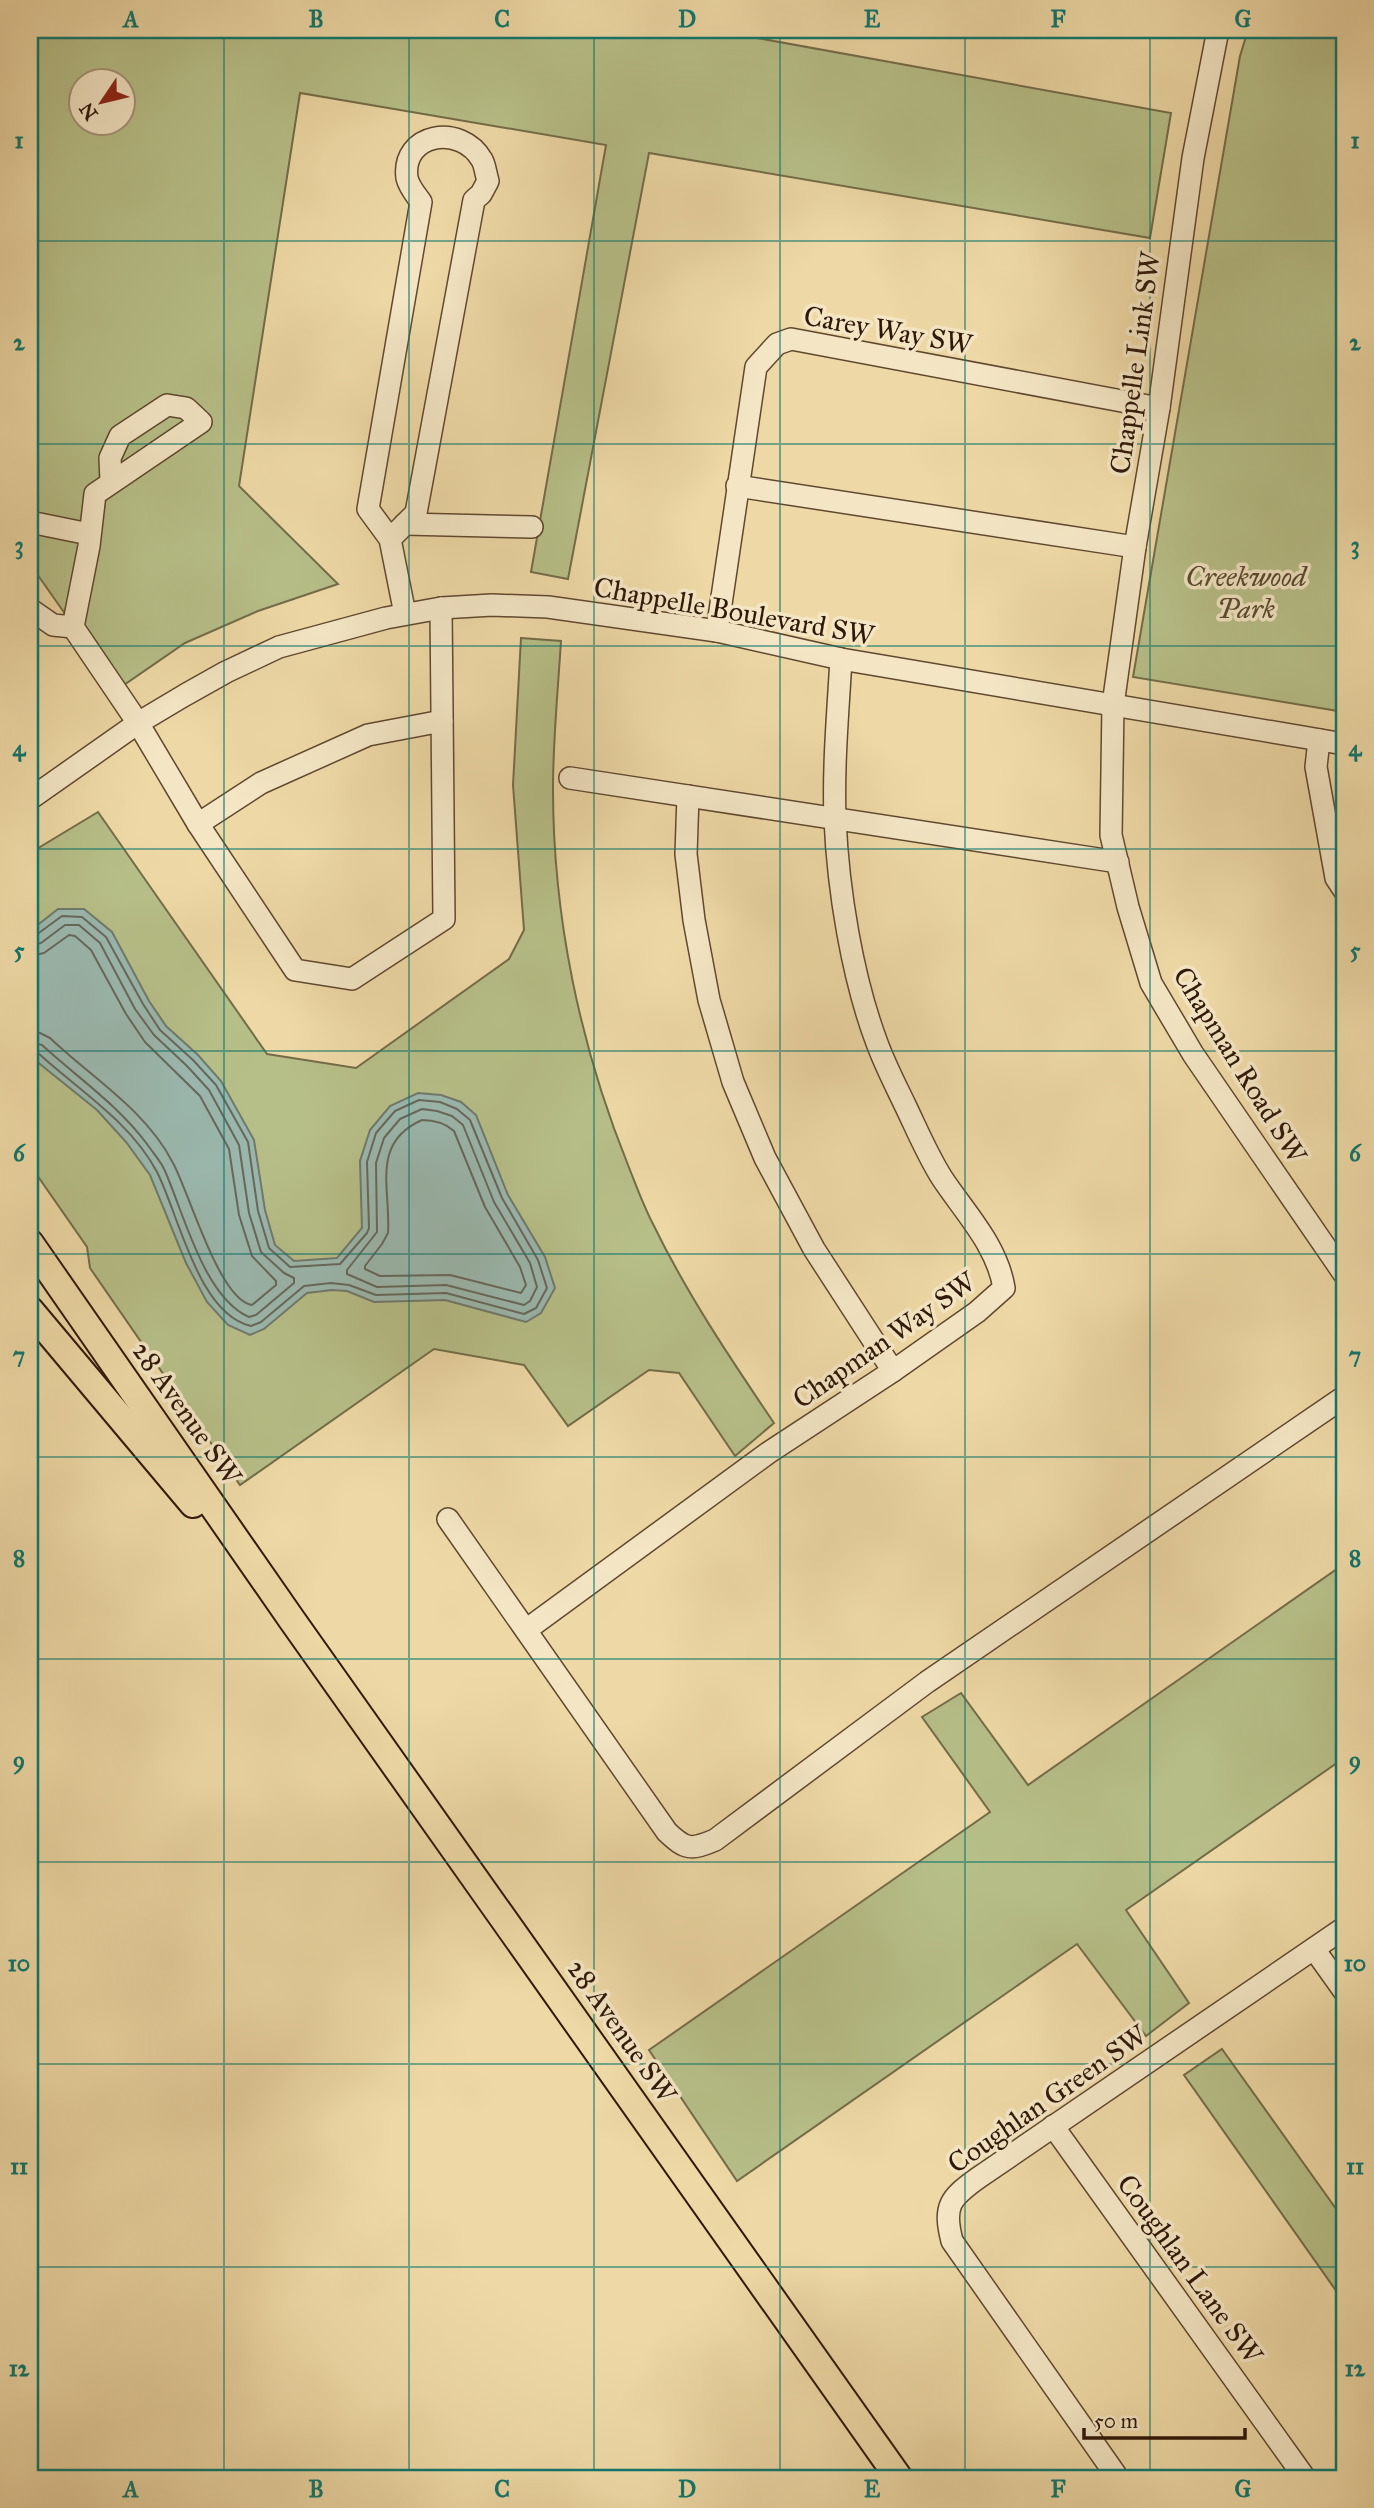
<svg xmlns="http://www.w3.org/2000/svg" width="1374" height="2508" font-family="'IM FELL Great Primer',serif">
<rect width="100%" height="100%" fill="#eed9a6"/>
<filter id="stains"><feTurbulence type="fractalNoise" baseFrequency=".00286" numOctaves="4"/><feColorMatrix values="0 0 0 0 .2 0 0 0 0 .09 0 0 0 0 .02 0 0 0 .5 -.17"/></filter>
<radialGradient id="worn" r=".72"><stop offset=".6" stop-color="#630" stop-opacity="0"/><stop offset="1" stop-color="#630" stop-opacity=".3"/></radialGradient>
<g fill="#b7bf88" stroke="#746c48" stroke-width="2" fill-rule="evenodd">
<path d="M30,30H713L1171,113L1150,238L649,153L568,579L531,572L606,145L300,93L239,486L338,584L258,611L185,643L118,689L30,564ZM80,80H122V122H80Z"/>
<path d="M1248,30H1344V712L1133,677L1240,56Z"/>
<path d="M521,638L561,641C558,690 553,739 553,789C553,917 580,1046 628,1165C636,1185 643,1205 653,1224C687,1294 730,1358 774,1423L735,1456L679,1373L649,1370L568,1426L524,1365L434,1349L240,1485L90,1268L87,1247L30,1165V853L98,812L267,1054L356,1068L509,959L524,930L513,785Z"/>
<path d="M1344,1564V1758L1126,1910L1189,2003L1146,2036L1077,1944L737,2181L649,2050L990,1812L922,1717L961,1693L1028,1785Z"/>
<path d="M1222,2049L1344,2220V2302L1184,2075Z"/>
</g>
<path fill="#9bb9b0" stroke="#70796d" stroke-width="2" d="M58,909H84L112,932L149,1001L166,1026L198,1055L221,1081L254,1140L265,1210L275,1245L294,1261L337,1258L362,1228L360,1161L370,1130L390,1106L418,1093L441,1095L461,1102L476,1115L508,1195L545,1257L555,1288L541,1313L526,1322L445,1300L374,1302L347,1291L332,1290L307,1293L264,1329L250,1335L228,1325L207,1302L186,1263L150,1175L126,1142L97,1110L30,1056V931Z"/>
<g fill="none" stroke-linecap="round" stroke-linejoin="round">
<g stroke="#66685c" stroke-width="2">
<path d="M30,936L36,935L62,916L82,917L106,937L143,1004L160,1030L193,1060L216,1085L248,1142L258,1211L269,1248L290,1267L340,1264L367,1233L369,1228L367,1162L376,1133L395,1111L419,1100L440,1102L457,1109L470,1120L502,1198L538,1260L547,1288L536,1308L524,1314L446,1293L376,1295L349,1285L331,1283L304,1286L261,1322L251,1326C198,1314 179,1215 157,1172C130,1121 78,1090 37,1052L30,1051"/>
<path d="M30,945L41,943L65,925H79L100,943L135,1009L154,1035L187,1066L209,1090L239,1145L249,1213L261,1252L284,1273L294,1278V1283L256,1315L249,1317C204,1297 184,1214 165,1171C161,1161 153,1153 147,1144C118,1105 78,1078 42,1045L30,1042"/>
<path d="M30,956L44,953L69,935L75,936L91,950L126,1014L145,1042L200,1096L229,1149L239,1215L252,1256L276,1281V1285L252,1305C219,1300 189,1192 173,1163C146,1110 92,1078 50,1038L40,1033L30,1032"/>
<path d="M422,1109L437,1111L452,1116L463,1125L494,1202L530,1263L537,1287L530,1301L524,1305L446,1285L377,1287L347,1274V1270L377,1232L376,1163L384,1138L400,1119Z"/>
<path d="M422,1120C434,1120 445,1123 454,1131L485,1207L520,1267L526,1285L521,1293L450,1275L380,1276L365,1269V1266L382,1244L388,1233C391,1189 370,1143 422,1120Z"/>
</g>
<g stroke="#604830" stroke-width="24">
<g id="minor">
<path d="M1218,30L1193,158L1159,408L1135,547L1113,705L1111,835L1128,907L1151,983L1193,1054L1344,1274"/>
<path d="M111,482L110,458L120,436L167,405L186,408L201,422L95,494L89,546L73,627L138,723L198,824L295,970L352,979L444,919L441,608"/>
<path d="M737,486L1135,547"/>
<path d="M30,522L89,534"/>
<path d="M405,524L532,527"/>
<path d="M390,539L368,509L421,202C416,195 409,187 407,178C401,133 461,123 482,160C485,165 486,175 488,181L481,194L474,200L416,513L390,539L405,614"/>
<path d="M30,609L53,625L73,627"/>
<path d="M717,631L756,367L777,344L791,339L1159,408"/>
<path d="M1319,740L1316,767L1336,878L1344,890"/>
<path d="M570,778L1118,862"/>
<path d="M688,796L686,854L694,920L709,1000L733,1082L765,1158L814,1249L893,1371"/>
<path d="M30,799L138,723L185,695L226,672L279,647L386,618L441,608L492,605L548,607L717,631L841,659L1344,744"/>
<path d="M198,824L261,783L368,735L442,721"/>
<path d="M448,1519L667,1832C686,1850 691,1850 715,1840L927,1682L1344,1397"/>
<path d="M526,1630L768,1453L893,1371L977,1312L1004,1288C997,1245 965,1213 942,1178C928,1156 917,1130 906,1107C896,1086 885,1065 877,1043C852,977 838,889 835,819C833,766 838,712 841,659"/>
<path d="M1314,1949L1344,1991"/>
<path d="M1053,2126L1305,2478"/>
<path d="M1118,2478L952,2241C943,2206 950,2198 978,2178L1344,1928"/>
</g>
</g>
<g stroke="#301809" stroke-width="30">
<g id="major">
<path d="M30,1243L292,1620L899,2478"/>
<path d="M30,1310L193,1504"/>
</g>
</g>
<use href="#minor" stroke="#f4e6c5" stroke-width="21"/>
<use href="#major" stroke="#eed9a6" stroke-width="26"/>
</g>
<path fill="none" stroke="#0f766e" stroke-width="2" stroke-opacity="0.55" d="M224,30V2478M409,30V2478M594,30V2478M780,30V2478M965,30V2478M1150,30V2478M30,241H1344M30,444H1344M30,646H1344M30,849H1344M30,1051H1344M30,1254H1344M30,1457H1344M30,1659H1344M30,1862H1344M30,2064H1344M30,2267H1344"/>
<g text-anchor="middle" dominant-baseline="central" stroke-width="7" stroke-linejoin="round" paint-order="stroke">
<g font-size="28" fill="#301809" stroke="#f4e6c5">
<text transform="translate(888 330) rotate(10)">Carey Way SW</text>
<text transform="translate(1135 363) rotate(-82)">Chappelle Link SW</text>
<text transform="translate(734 611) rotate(10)">Chappelle Boulevard SW</text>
<text transform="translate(1240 1065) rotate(58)">Chapman Road SW</text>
<text transform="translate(884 1340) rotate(-35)">Chapman Way SW</text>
<text transform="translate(187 1413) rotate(55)">28 Avenue SW</text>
<text transform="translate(622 2031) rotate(55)">28 Avenue SW</text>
<text transform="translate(1047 2099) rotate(-35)">Coughlan Green SW</text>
<text transform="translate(1190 2269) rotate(54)">Coughlan Lane SW</text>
</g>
<g font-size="28" font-style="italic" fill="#584a2f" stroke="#f4e6c5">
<text x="1246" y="576">Creekwood<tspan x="1246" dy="32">Park</tspan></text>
</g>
</g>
<rect width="1374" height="2508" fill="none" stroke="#eed9a6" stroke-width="77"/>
<g transform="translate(102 102) rotate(235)"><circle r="33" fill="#f4e6c5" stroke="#a6947a" stroke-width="2"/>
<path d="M0-5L12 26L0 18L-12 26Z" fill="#8f2418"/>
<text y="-10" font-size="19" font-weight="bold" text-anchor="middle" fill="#301809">N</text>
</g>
<path d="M1084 2428v10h161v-10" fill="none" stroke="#301809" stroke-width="3.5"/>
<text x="1094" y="2428" font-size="21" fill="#301809" stroke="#f4e6c5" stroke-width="5" paint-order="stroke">50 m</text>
<rect x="38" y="38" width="1298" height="2432" fill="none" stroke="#0f766e" stroke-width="2.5"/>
<g font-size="23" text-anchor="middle" font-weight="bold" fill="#0f766e">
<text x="131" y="27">A</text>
<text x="316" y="27">B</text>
<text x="502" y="27">C</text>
<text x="687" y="27">D</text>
<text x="872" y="27">E</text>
<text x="1058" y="27">F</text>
<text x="1243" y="27">G</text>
<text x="19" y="148">1</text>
<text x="1355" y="148">1</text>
<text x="19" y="350">2</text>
<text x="1355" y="350">2</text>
<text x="19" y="553">3</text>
<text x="1355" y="553">3</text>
<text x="19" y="756">4</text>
<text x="1355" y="756">4</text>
<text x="19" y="958">5</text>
<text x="1355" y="958">5</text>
<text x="19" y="1161">6</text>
<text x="1355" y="1161">6</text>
<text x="19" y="1363">7</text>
<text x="1355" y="1363">7</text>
<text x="19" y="1566">8</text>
<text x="1355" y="1566">8</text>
<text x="19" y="1768">9</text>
<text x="1355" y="1768">9</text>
<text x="19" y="1971">10</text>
<text x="1355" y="1971">10</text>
<text x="19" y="2174">11</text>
<text x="1355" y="2174">11</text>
<text x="19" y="2376">12</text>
<text x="1355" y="2376">12</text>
<text x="131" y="2497">A</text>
<text x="316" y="2497">B</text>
<text x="502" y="2497">C</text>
<text x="687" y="2497">D</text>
<text x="872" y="2497">E</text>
<text x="1058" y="2497">F</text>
<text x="1243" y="2497">G</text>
</g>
<rect width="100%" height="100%" filter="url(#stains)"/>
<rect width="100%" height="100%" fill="url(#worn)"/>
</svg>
